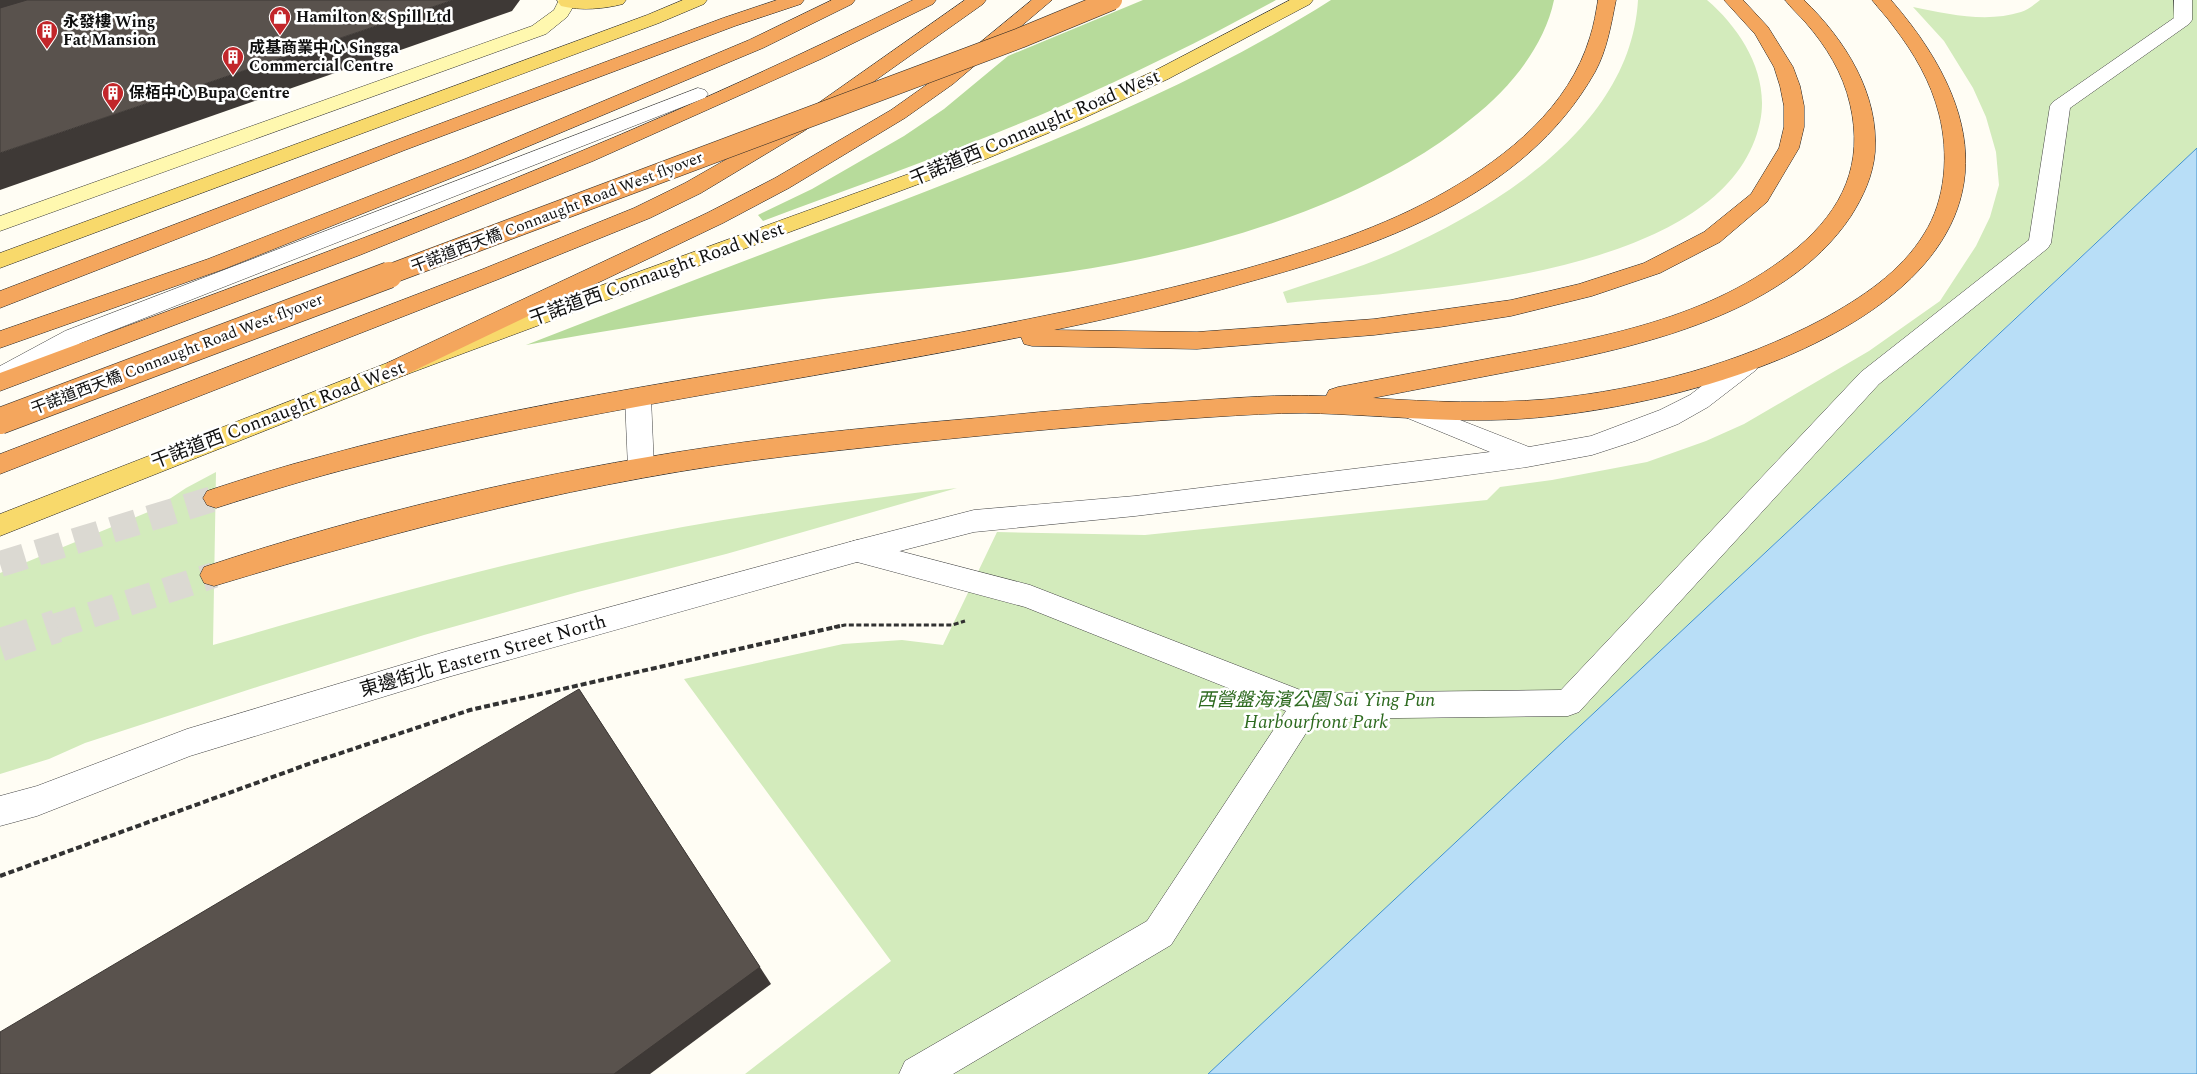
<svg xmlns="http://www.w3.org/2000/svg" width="2197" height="1074" font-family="Spectral,'Noto Sans TC',serif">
<rect width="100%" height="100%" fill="#fffdf4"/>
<g fill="#d3ebbc">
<path d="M1638,0H1707C1741,29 1770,75 1760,122C1727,279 1412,290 1287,303L1283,292C1321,279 1360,268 1398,251C1500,205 1631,125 1638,0Z"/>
<path d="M2040,0H2197V148L1208,1074H745L891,961L684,679L843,644L902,640L943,645L997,532L1145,535L1487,500L1500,487L1552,480L1647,462L1706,441L1744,424L1869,351L1940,301L1976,246L1990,217L1999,185L1996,152L1986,117L1973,88L1944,41L1913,7C1947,14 1987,23 2021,12C2028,10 2035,4 2040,0Z"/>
<path d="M216,472L213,645C342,608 471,571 602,543C719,518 838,502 957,488L726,554L578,592L424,635L260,686L85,743L49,759L0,774V573L153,510L186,488Z"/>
</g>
<g fill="#b7db9b">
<path d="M1143,0H1276C1205,39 1133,74 1059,107C962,149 862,184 763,221L758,215L812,189L904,136L944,109L1008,56Z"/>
<path d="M1331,0H1554C1544,48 1508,90 1471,119C1431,152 1387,176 1340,197C1253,235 1160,258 1067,272C986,284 905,289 824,299C724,312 625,327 526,345C650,297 773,250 896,203C1043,146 1197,85 1331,0Z"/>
</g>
<path fill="#b8def7" stroke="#3f91ce" d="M2197,148V1074H1208L2062,275Z"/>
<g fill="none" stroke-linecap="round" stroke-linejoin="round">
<g stroke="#dbd9d2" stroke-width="26" stroke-dasharray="26 13" stroke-linecap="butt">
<path d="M0,564L216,498"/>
<path d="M54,627L214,575"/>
</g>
<path stroke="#dbd9d2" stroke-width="33" stroke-dasharray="33 16" stroke-linecap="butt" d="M0,645L57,626"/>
<g stroke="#434343" stroke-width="1">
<g id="lane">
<path d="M698,88L705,90L708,94L705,98L81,343L9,383L0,386V366L65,331Z"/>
<path d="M1747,355L1756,358L1759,364L1756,370L1708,407L1678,424L1635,441L1592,455L1527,467L1431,480L1135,516L974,532L857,562L847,559L843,551L847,543L857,540L974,510L1135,496L1490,452L1405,417L1401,411L1405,405L1414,402L1529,447L1591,436L1660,410L1690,395L1738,358Z"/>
<path d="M638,389L647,392L651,398L654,468L650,475L641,478L632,475L628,468L625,398L629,392Z"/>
</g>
</g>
<g stroke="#434343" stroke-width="1">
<path id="street" d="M2174,0H2192V20L2189,24L2070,108L2051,243L2048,248L1879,384L1579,712L1568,716L1315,719L1171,945L953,1074H899L905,1061L1147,921L1286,711L1025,607L857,562L448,677L190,756L37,816L0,826V796L37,786L187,729L448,651L857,540L1030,585L1308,693L1561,690L1861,372L2029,240L2050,106L2053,102L2174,18Z"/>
</g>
<g stroke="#323232" stroke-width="1">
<path id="secondary" d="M557,0H575L576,2L567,17L546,34L0,231V216L532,26L554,10L558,2Z"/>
</g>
<g stroke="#212121" stroke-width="1">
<g id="primary">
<path d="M559,0H626L623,4C604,9 581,11 561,6L558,2Z"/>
<path d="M683,0H707L704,4L659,23L0,268V253L647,15Z"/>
<path d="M1290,0H1313L1310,4L1168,79L1082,119L986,159L405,375L0,536V514L387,363L972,151L1068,111L1154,71Z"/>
</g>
</g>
<g stroke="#212121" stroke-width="1">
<g id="highway">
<path d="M777,0H804L801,4L735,26L405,150L0,308V291L391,142L723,18Z"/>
<path d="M832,0H855L852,4L763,48L479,167L224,269L0,348V331L208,259L465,159L749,40Z"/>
<path d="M913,0H936L933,4L821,59L593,161L360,255L0,391V373C194,301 388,232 579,152C692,105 803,54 913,0Z"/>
<path d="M965,0H986L983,4L804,131L701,193L650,218L499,279L0,474V454L483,269L634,208L685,183L790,123Z"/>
<path d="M1032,0H1052L953,84L905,118L789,188L723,223L405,375L396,378L387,375L384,369L387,363L707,213L775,178L891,110L939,76Z"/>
<path d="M1598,0H1616C1611,25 1607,50 1595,72C1524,198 1376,247 1245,283C1182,301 1118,317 1054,330L1197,332L1374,319L1511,300L1579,284L1644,263L1704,232L1751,194L1779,148L1784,127V106L1780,86L1774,67L1755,34L1724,0H1743L1768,27L1793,67L1800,86L1804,106V127L1799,148L1767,202L1720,242L1660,273L1592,296L1511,316L1440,327L1374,335L1197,349L1032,346L1024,344L1021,337C800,382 577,410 359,466C311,478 263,493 216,508L207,505L203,498L207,491L216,488C250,477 284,466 319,457C528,399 744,372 957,333C1052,315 1147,295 1241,270C1312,250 1383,228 1447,191C1508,156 1569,107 1590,37C1594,25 1596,12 1598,0Z"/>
<path d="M1785,0H1804C1845,40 1879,93 1875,152C1873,176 1863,197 1851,216C1783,319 1625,350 1513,371C1466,380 1419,389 1373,398C1431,402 1490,404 1549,399C1645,389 1738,364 1823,319C1861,298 1901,272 1924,234C1946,200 1949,153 1939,114C1931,82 1914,53 1894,27C1887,17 1879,9 1872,0H1891C2120,264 1768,392 1553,416C1470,426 1388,415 1305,413C1274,413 1243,415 1212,417C1071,426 930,440 789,456C593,479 402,529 214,586L204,583L200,575L204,567C366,513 541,472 710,447C803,433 896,425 989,417C1055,410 1122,405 1189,401C1234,398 1280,394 1326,396L1329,390L1338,387C1389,377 1440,368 1491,358C1598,338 1711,320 1797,248C1843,209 1864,164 1850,104C1843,73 1826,46 1806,23C1799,15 1791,8 1785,0Z"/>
</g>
</g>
<path stroke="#323232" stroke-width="3" stroke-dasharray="5 2.5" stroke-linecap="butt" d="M834,627L845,625H952L965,621"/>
<path stroke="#323232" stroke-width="4" stroke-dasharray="6 3" stroke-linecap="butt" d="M0,876L314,762L470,710L840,626"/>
<use href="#lane" fill="#fff" fill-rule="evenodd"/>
<use href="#street" fill="#fff" fill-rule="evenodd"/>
<use href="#secondary" fill="#fff8af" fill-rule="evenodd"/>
<use href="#primary" fill="#f8d96b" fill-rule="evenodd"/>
<use href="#highway" fill="#f4a65d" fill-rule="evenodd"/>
<g stroke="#212121" stroke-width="21" stroke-linecap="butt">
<path id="highway-bridge-far1" d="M385,276L1020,38L1112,0"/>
</g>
<g stroke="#212121" stroke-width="27" stroke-linecap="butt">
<path id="highway-bridge" d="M0,421L389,275"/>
</g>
<use href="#highway-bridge-far1" stroke="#f4a65d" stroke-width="20"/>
<use href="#highway-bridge" stroke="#f4a65d" stroke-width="26"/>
</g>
<g fill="#3e3936">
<path d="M0,0H90L0,26Z"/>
<path d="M453,0H520L512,11L0,190V153Z"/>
<path d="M579,689L771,984L650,1074H614Z"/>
</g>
<g fill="#59524d" stroke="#3e3936">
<path d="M27,0H453L0,153V8Z"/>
<path d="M579,689L760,967L614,1074H0V1032Z"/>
</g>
<defs>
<g id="shop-pin" transform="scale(1.125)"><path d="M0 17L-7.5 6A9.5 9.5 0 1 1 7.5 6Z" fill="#c2262a" stroke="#fff"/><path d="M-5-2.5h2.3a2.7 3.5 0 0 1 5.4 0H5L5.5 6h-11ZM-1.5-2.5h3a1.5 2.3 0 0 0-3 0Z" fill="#fff"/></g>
<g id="building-pin" transform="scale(1.125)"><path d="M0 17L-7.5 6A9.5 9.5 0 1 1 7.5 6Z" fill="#c2262a" stroke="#fff"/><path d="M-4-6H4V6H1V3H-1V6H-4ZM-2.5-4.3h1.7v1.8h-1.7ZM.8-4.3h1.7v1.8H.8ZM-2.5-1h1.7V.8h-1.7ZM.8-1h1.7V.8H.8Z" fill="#fff"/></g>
</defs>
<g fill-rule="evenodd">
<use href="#shop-pin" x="280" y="17"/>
<use href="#building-pin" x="47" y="31"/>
<use href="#building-pin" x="233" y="57"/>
<use href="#building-pin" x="113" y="93"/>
</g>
<g text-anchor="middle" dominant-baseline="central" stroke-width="5" stroke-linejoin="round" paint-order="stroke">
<g font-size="16" font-weight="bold" fill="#101010" stroke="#fff" text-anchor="start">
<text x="296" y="17">Hamilton &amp; Spill Ltd</text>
<text x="63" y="22">永發樓 Wing<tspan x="63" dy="18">Fat Mansion</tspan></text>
<text x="249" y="48">成基商業中心 Singga<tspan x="249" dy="18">Commercial Centre</tspan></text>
<text x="129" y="93">保栢中心 Bupa Centre</text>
</g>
<g font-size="16" fill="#101010" stroke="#fff">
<text transform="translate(557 212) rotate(-21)">干諾道西天橋 Connaught Road West flyover</text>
<text transform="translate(177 354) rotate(-21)">干諾道西天橋 Connaught Road West flyover</text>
</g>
<g font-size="19" fill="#101010" stroke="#fff">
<text transform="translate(1035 128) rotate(-23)">干諾道西 Connaught Road West</text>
<text transform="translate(657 274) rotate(-20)">干諾道西 Connaught Road West</text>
<text transform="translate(278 415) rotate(-21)">干諾道西 Connaught Road West</text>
<text transform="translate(483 656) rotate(-16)">東邊街北 Eastern Street North</text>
</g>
<g font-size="19" font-style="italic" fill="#2d6a1f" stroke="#fff">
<text x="1316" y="700">西營盤海濱公園 Sai Ying Pun<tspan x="1316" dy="22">Harbourfront Park</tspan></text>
</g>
</g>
</svg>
